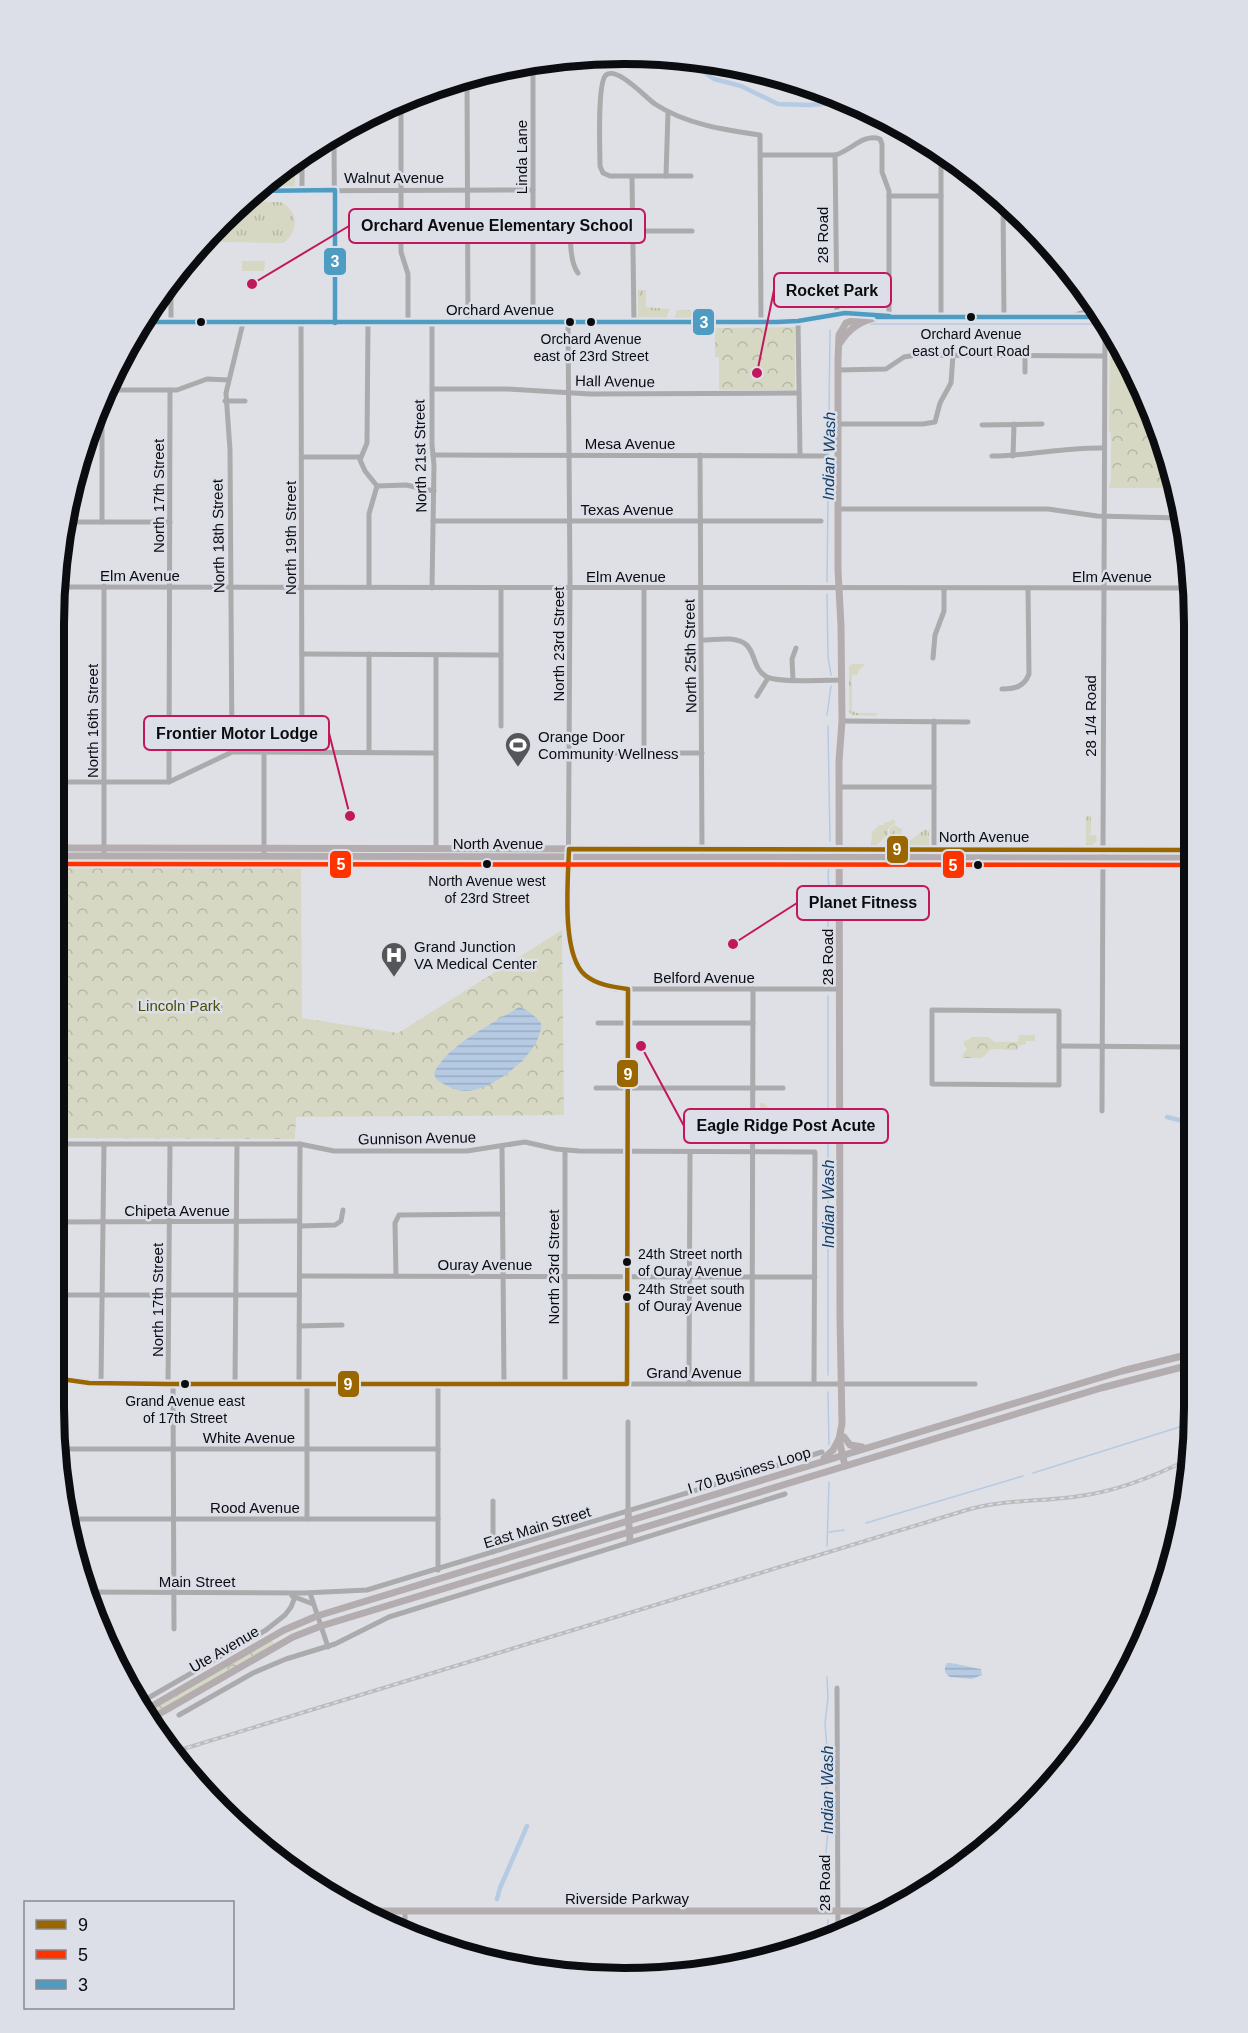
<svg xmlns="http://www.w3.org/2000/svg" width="1248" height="2033" font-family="Arial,sans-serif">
<defs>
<pattern id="grass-tufts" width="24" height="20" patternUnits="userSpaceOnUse" patternTransform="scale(1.5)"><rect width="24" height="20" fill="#d6d8c3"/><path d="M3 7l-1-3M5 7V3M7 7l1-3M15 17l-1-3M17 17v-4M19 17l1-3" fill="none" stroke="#b6b8a6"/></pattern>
<pattern id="park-crowns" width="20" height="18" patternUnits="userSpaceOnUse" patternTransform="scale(1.5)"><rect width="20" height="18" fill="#d6d8c3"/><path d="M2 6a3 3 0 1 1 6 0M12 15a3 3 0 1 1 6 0" fill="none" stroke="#b6b8a6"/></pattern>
<pattern id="water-rules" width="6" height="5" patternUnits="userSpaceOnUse" patternTransform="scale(1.5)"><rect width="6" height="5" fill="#b5cae3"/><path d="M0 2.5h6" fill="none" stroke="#9aacc2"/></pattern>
</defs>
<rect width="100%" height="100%" fill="#dfe0e5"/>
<g fill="url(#grass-tufts)">
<path d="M295,162V168H300V175H295V186H276L275,176L278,174L282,181H288L292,177V172L288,167Z"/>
<path d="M242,202H281C299,211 299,232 283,243L212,242L207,240Z"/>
<path d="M638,290H646V307L668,309L669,310L667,317L668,319L638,318L665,317H638Z"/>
<path d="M677,310H690L694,319H674Z"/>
<path d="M852,664H865L859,670L857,675H853L852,678V711L857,713H878L875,716L852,715L849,712V667Z"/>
<path d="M1091,815V833L1087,835H1096L1097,841L1092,845H1086V817Z"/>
<path d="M893,819L896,822L888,829V834L877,845H871L872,832L879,825H883L885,822H889Z"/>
<path d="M894,825L902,829V835L911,840L924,830H929V845H899L890,836V829Z"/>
</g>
<g fill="url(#park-crowns)">
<path d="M795,327V390H719V357H715V328Z"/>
<path d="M1110,329L1118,339L1164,441L1173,488H1109L1111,480V434L1109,431Z"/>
<path d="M57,860L301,862L302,1018L398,1033L562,930L564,1115L296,1117L295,1139L56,1138Z"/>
<path d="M1019,1035H1035V1041H1026V1044L1018,1046V1050L991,1049L982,1058H962L963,1054L967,1049L964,1045V1041L968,1040L972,1037H989L994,1042H1018Z"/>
<path d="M760,1103H764L777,1118L760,1117Z"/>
<path d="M272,1641L275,1644L150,1716L148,1712Z"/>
</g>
<g fill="#d6d8c3">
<path d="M242,261H265L264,271H242Z"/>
<path d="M1123,351L1143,395V401H1109C1109,382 1110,366 1123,351Z"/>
<path d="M1122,458L1137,460V469L1121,468Z"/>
</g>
<g fill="url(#water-rules)">
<path d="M519,1007C528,1009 535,1017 541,1023C543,1052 494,1090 467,1091C455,1091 447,1086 437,1080L434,1074C445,1046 494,1023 519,1007Z"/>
<path d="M947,1663C953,1662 972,1668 981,1669L982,1675L972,1679L950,1677C945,1674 943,1669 947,1663Z"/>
</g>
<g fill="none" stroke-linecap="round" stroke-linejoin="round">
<g stroke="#b5cae3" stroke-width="1.5">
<path d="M871,324H1097"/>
<path d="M827,582L830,330"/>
<path d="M827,594L828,657L831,675"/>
<path d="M827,715L831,686"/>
<path d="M828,726L830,841"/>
<path d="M829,891L828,873L830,865"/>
<path d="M828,983V900"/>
<path d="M828,996V1375"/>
<path d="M828,1392L829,1445"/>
<path d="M1033,1473L1189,1424"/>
<path d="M866,1523L1023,1476"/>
<path d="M829,1532L844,1530"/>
<path d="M827,1546L829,1482"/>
<path d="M827,1903L825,1891L828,1861L826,1851L828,1832L826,1773L828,1760L825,1724L828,1698L827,1677"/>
<path d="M828,1938V1920"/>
</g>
<g stroke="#b5cae3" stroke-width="4.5">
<path d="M685,59L714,79L741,86L778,104L809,105L848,102"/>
<path d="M1167,1117L1191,1123"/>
<path d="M497,1899L500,1888L527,1826"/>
</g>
<g stroke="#ababad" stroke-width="5">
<path d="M554,59H562"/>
<path d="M533,63V323"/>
<path d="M467,78L468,323"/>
<path d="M401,102V252L408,274V323"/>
<path d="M334,134L335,323"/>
<path d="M941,153V316"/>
<path d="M761,155H835C851,151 863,133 880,139L882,144V172L889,191V316"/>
<path d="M835,155L837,314"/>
<path d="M666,176L668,112"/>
<path d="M691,176H610L603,173L600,166C600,152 597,82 606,75C617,66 645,97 655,104C685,124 725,130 760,135L761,322"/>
<path d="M632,177L634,323"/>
<path d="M302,190V157"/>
<path d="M255,191L533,190"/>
<path d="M889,196H941"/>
<path d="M1003,202L1004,316"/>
<path d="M575,211C568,224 569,261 578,273"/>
<path d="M571,231H692"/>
<path d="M798,321L800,455"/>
<path d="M146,322H777C809,321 839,311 871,313"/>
<path d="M171,322V278"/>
<path d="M301,323L302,752"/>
<path d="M368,323L367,443L360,460L365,471L377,486L369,514V587"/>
<path d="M432,323V445L434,465L432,588"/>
<path d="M568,323L570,580L568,932C570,961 585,984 615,989H840"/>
<path d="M1025,356V372"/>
<path d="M838,370L886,369L904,357L916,355L1104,356"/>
<path d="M432,389H506L590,394L799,393"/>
<path d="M107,390H177L207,379L228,380"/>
<path d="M102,397V522"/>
<path d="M225,401H245"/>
<path d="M838,424H923L935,422L940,403L951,383L953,355"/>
<path d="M982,425L1042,424"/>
<path d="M433,455L826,456"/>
<path d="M700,455C701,588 702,720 702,852"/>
<path d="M992,456C1029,456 1066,447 1104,448"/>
<path d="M1013,456L1014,424"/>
<path d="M302,457H360"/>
<path d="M377,486L406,485L434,491"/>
<path d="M838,509H1048L1097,516L1179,518"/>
<path d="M433,521H821"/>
<path d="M66,522H170"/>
<path d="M59,587L1193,588"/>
<path d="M501,588V726"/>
<path d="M644,588V753"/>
<path d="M703,640C715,640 733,636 744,643C756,650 752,669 767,677C780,683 826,680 842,680"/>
<path d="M302,654L501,655"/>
<path d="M933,658L935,635L944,611V589"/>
<path d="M793,680L792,659L796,648"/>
<path d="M1002,689C1015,689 1024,687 1029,674L1028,588"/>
<path d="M757,696L768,678"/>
<path d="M1192,711V672"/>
<path d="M842,721L968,722"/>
<path d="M232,752L230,450L226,393L243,323"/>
<path d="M264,752V852"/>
<path d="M369,752V654"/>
<path d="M570,753H702"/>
<path d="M58,782H169L232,752L436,753"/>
<path d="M169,782L170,390"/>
<path d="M840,787H934"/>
<path d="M436,848V655"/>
<path d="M934,849V721"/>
<path d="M104,852V586"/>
<path d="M932,1010L1059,1011V1085L932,1084Z"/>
<path d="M598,1023H753"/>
<path d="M1059,1046L1191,1047"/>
<path d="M596,1088H783"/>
<path d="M1102,1111L1105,321"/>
<path d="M55,1144H300L334,1151H467L525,1142L556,1149L579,1151L815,1152L814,1384"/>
<path d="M502,1146L504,1384"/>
<path d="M565,1151V1384"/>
<path d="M55,1222L299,1221"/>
<path d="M300,1226L335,1225L341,1221L343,1210"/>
<path d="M300,1276L815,1277"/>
<path d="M396,1276L395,1223L399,1215L503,1214"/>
<path d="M55,1295H299"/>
<path d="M299,1326L342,1325"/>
<path d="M54,1378L89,1383L168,1384H975"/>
<path d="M101,1383L104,1144"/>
<path d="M168,1384L170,1144"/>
<path d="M173,1384L174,1629"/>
<path d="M235,1384L237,1144"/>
<path d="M299,1384L300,1144"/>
<path d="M307,1384V1519"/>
<path d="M438,1384V1570"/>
<path d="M627,1384L628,989"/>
<path d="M689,1384L690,1152"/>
<path d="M752,1384L753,989"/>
<path d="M61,1449H438"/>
<path d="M493,1501V1552"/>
<path d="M628,1511V1422"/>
<path d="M72,1519H438"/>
<path d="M84,1592L304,1593L367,1590L822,1452"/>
<path d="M310,1593L328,1647"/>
<path d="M292,1596L313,1604"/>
<path d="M837,1688L838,1933"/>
<path d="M143,1701L266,1630L285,1615L291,1607L295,1597"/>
<path d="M179,1715L253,1673L286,1659L335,1644L389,1617L785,1494"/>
<path d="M405,1930V1911"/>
</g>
<g stroke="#b4adaf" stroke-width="7">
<path d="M1078,315L1088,312L1094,306"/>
<path d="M840,343C849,328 861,320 879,317H1102"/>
<path d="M57,848L1192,850"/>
<path d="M57,856L1192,858"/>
<path d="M844,1437L850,1445L862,1447"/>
<path d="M824,1458L833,1450L839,1439"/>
<path d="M845,1466L839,1439L842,1424L840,1317L839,761L842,721L841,626L838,570V360L839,335L846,323L868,315L889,316"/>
<path d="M628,1511L630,1541"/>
<path d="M147,1709L284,1630L317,1616L949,1423L1122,1371L1190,1354"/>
<path d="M152,1718L293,1637L321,1626L1101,1388L1190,1365"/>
<path d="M371,1911H883"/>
</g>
<g stroke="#bcbcbd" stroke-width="4">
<path id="rail" d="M170,1753L970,1509C1007,1499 1043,1502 1080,1496C1118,1491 1155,1476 1189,1459"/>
</g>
<use href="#rail" stroke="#dcdfe8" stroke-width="1.5" stroke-dasharray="4.5" stroke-linecap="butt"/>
<g stroke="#dcdfe8" stroke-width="9">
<path id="bus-1" d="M54,1378L89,1383L168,1384H627L628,989C613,987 597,985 585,975C561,954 568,880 569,849L1192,850"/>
</g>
<g stroke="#dcdfe8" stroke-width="9">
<path id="bus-2" d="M57,864L1192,865"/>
</g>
<g stroke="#dcdfe8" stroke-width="9">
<g id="bus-3">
<path d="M255,191L335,190V323"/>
<path d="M877,317H1102"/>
<path d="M146,322H777L798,321L845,313L889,316"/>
</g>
</g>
<use href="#bus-1" stroke="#960" stroke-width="4.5"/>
<use href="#bus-2" stroke="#f30" stroke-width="4.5"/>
<use href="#bus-3" stroke="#4f9cc3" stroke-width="4.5"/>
</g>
<defs>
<g id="stadium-pin" transform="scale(1.35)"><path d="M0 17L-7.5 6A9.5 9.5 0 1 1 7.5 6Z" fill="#55565a" stroke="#dcdfe8"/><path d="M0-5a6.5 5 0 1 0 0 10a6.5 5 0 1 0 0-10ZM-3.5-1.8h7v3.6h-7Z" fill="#fff"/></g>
<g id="hospital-pin" transform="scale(1.35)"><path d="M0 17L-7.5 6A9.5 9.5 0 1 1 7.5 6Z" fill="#55565a" stroke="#dcdfe8"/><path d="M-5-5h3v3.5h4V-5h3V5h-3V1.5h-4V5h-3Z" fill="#fff"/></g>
</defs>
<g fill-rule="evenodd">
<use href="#stadium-pin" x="518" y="745"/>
<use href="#hospital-pin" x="394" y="955"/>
</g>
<g fill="#0b0c0f" stroke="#dcdfe8" stroke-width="2">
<circle cx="971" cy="317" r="5"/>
<circle cx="201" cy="322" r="5"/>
<circle cx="570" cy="322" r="5"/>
<circle cx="591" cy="322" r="5"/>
<circle cx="487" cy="864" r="5"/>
<circle cx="978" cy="865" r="5"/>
<circle cx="627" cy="1262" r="5"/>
<circle cx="627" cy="1297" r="5"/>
<circle cx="185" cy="1384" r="5"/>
</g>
<g text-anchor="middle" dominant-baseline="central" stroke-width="5" stroke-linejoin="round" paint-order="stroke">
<g font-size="14" fill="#0b0c0f" stroke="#dcdfe8">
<text x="971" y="334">Orchard Avenue<tspan x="971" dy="17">east of Court Road</tspan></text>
<text x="591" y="339">Orchard Avenue<tspan x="591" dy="17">east of 23rd Street</tspan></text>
<text x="487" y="881">North Avenue west<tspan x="487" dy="17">of 23rd Street</tspan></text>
<text x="638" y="1254" text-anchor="start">24th Street north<tspan x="638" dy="17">of Ouray Avenue</tspan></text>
<text x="638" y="1289" text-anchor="start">24th Street south<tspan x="638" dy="17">of Ouray Avenue</tspan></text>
<text x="185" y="1401">Grand Avenue east<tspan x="185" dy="17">of 17th Street</tspan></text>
</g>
<g font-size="15" fill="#0b0c0f" stroke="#dcdfe8">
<text transform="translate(521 157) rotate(-90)">Linda Lane</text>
<text x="394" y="177">Walnut Avenue</text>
<text transform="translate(822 235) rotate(-90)">28 Road</text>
<text x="500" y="309">Orchard Avenue</text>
<text transform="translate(615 381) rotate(1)">Hall Avenue</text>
<text x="630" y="443">Mesa Avenue</text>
<text transform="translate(420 456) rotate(-91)">North 21st Street</text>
<text transform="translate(158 496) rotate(-90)">North 17th Street</text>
<text x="627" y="509">Texas Avenue</text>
<text transform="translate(218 536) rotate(-91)">North 18th Street</text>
<text transform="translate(290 538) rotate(-90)">North 19th Street</text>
<text x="140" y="575">Elm Avenue</text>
<text x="626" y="576">Elm Avenue</text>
<text x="1112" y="576">Elm Avenue</text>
<text transform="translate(558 644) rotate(-90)">North 23rd Street</text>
<text transform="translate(690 656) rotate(-91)">North 25th Street</text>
<text transform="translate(1090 716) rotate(-90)">28 1/4 Road</text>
<text transform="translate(92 721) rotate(-90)">North 16th Street</text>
<text x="984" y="836">North Avenue</text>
<text x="498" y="843">North Avenue</text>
<text transform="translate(827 957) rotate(-90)">28 Road</text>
<text x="704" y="977">Belford Avenue</text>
<text transform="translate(417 1138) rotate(-1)">Gunnison Avenue</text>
<text x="177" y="1210">Chipeta Avenue</text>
<text x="485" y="1264">Ouray Avenue</text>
<text transform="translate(553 1267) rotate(-90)">North 23rd Street</text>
<text transform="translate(157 1300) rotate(-90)">North 17th Street</text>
<text x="694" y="1372">Grand Avenue</text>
<text x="249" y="1437">White Avenue</text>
<text transform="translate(749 1470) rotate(-17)">I 70 Business Loop</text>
<text x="255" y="1507">Rood Avenue</text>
<text transform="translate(537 1527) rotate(-17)">East Main Street</text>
<text x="197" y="1581">Main Street</text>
<text transform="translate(224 1649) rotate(-30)">Ute Avenue</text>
<text transform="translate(824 1883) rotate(-90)">28 Road</text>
<text x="627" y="1898">Riverside Parkway</text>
</g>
<g font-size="15" fill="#0b0c0f" stroke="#dcdfe8" text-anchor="start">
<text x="538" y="736">Orange Door<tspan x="538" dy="17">Community Wellness</tspan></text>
<text x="414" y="946">Grand Junction<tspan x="414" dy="17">VA Medical Center</tspan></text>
</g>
<g font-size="15" fill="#4a4c01" stroke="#dcdfe8">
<text x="179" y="1005">Lincoln Park</text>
</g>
<g font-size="16" font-style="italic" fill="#123d68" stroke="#dcdfe8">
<text transform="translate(829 456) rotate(-89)">Indian Wash</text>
<text transform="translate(828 1204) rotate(-90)">Indian Wash</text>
<text transform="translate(827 1790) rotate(-90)">Indian Wash</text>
</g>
</g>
<path d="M0 0H1248V2033H0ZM624 64H624A560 560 0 0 1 1184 624V1408A560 560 0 0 1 624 1968H624A560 560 0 0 1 64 1408V624A560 560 0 0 1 624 64Z" fill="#dcdfe8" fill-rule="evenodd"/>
<path fill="none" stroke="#0b0c0f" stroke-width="8" d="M624 64H624A560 560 0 0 1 1184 624V1408A560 560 0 0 1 624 1968H624A560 560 0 0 1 64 1408V624A560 560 0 0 1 624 64Z"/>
<path fill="none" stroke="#c2185b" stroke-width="2" d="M252 284L349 226M757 373L774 290M350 816L329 733M733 944L797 903M641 1046L684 1126"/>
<g fill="#c2185b" stroke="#dcdfe8" stroke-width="2">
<circle cx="252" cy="284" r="6"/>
<circle cx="757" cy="373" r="6"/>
<circle cx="350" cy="816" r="6"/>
<circle cx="733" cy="944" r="6"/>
<circle cx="641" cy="1046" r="6"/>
</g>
<g fill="#dcdfe8" stroke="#c2185b" stroke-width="2">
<rect x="349" y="209" width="296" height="34" rx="6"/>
<rect x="774" y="273" width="117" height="34" rx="6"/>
<rect x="144" y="716" width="185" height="34" rx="6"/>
<rect x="797" y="886" width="132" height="34" rx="6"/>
<rect x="684" y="1109" width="204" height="34" rx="6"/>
</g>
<g font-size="16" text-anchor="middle" font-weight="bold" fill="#0b0c0f">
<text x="497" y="231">Orchard Avenue Elementary School</text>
<text x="832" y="296">Rocket Park</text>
<text x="237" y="739">Frontier Motor Lodge</text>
<text x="863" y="908">Planet Fitness</text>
<text x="786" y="1131">Eagle Ridge Post Acute</text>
</g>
<g stroke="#dcdfe8" stroke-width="2">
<rect x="323" y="247" width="24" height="29" rx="6" fill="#4f9cc3"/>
<rect x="692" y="308" width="23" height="28" rx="6" fill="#4f9cc3"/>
<rect x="886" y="835" width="23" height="29" rx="6" fill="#960"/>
<rect x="329" y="850" width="23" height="29" rx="6" fill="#f30"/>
<rect x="942" y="850" width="23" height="29" rx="6" fill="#f30"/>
<rect x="616" y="1059" width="23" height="29" rx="6" fill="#960"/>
<rect x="337" y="1370" width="23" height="28" rx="6" fill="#960"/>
</g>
<g font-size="16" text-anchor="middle" font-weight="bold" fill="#fff">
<text x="335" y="267">3</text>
<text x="704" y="328">3</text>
<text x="897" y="855">9</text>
<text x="341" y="870">5</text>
<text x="953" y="871">5</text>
<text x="628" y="1080">9</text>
<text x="348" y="1390">9</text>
</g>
<rect x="24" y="1901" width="210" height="108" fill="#dcdfe8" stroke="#888b91" stroke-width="1.5"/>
<rect x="36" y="1920" width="30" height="9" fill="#996600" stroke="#888b91" stroke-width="1.5"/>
<text x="78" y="1931" font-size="18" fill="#0b0c0f">9</text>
<rect x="36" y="1950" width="30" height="9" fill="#ff3300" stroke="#888b91" stroke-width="1.5"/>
<text x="78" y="1961" font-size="18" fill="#0b0c0f">5</text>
<rect x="36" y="1980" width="30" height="9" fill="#4f9cc3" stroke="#888b91" stroke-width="1.5"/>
<text x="78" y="1991" font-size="18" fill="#0b0c0f">3</text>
</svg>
